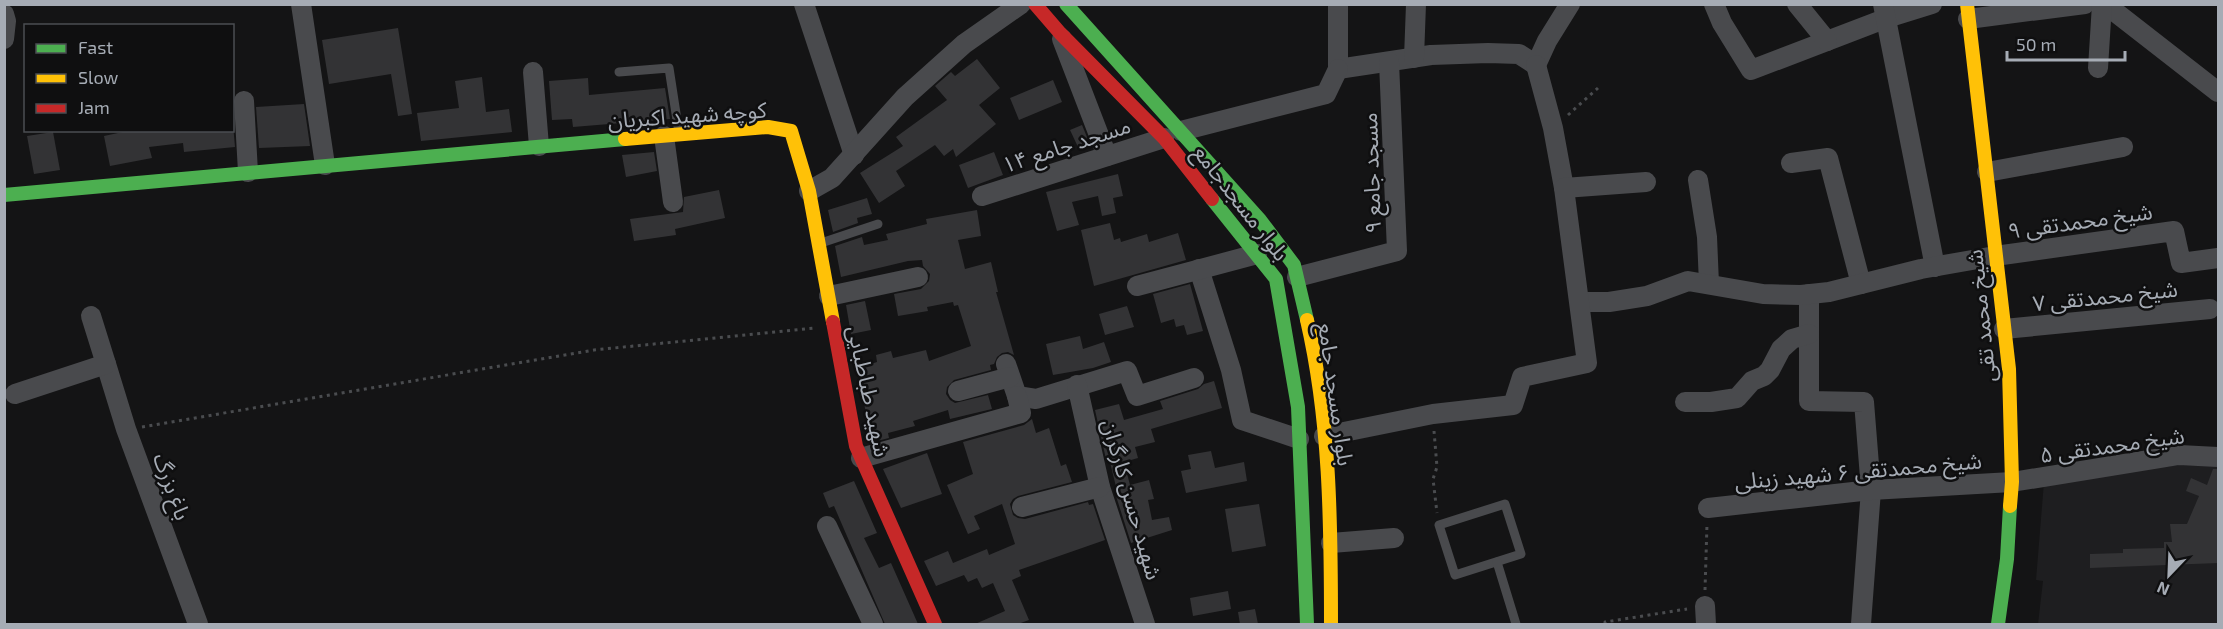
<svg xmlns="http://www.w3.org/2000/svg" width="2223" height="629" font-family="'Exo 2','Noto Sans Arabic',sans-serif">
<rect width="100%" height="100%" fill="#141415"/>
<path fill="#1e1e20" d="M2180,465L2218,466V624H2038L2043,581L2036,580L2044,482Z"/>
<g fill="#333335">
<path d="M398,28L412,114L398,116L391,74L329,84L322,40Z"/>
<path d="M977,59L1000,88L979,105L996,124L956,157L953,149L944,156L935,145L896,171L905,186L879,203L860,173L903,146L896,137L947,100L935,86L951,72L955,76Z"/>
<path d="M482,77L486,112L509,109L512,132L421,141L417,113L459,108L455,81Z"/>
<path d="M588,78L589,95L665,88L670,119L573,127L572,119L552,120L549,81Z"/>
<path d="M1053,80L1062,102L1019,120L1010,98Z"/>
<path d="M304,104L310,146L259,148L256,107Z"/>
<path d="M232,113L235,147L184,152L183,143L149,147L152,158L110,166L104,136L132,130H232Z"/>
<path d="M1082,125L1089,142L1078,147L1070,130Z"/>
<path d="M53,132L60,170L34,174L27,136Z"/>
<path d="M654,152L657,171L626,177L622,155Z"/>
<path d="M994,152L1003,175L968,188L959,165Z"/>
<path d="M1118,174L1123,196L1113,198L1116,213L1102,216L1098,196L1072,202L1079,225L1057,231L1046,192Z"/>
<path d="M719,190L725,218L675,229L676,235L634,241L630,219L683,212L684,197Z"/>
<path d="M867,198L872,214L857,218L858,223L833,232L828,210Z"/>
<path d="M977,210L981,236L958,240L965,269L991,262L998,292H996L1014,355L1008,352L1002,353L997,357L994,364L990,365L991,370L954,380L947,387L946,394L950,400L955,403L988,395L992,409L950,419L948,410L913,421L915,426L888,433L889,438L881,440L870,437L858,368L877,362L876,355L891,351L893,358L926,350L929,361L971,346L958,305L954,306L953,302L927,307L928,311L898,316L894,294L921,289L929,281L930,274L923,266L922,260L908,261L841,277L835,246L862,237L864,245L888,240L886,234L927,224L926,219Z"/>
<path d="M1110,223L1114,240L1120,238L1121,242L1147,234L1149,242L1178,233L1186,260L1094,286L1081,230Z"/>
<path d="M1190,284L1203,331L1187,335L1184,325L1176,327L1174,319L1161,323L1153,294Z"/>
<path d="M865,301L871,330L851,334L846,305Z"/>
<path d="M1127,306L1134,327L1105,335L1099,314Z"/>
<path d="M1080,336L1083,349L1104,342L1111,362L1093,368L1053,375L1046,344Z"/>
<path d="M1214,381L1222,408L1151,429L1155,442L1135,447L1138,458L1124,462L1130,485L1149,480L1154,499L1148,500L1152,520L1169,517L1172,530L1131,543L1116,496L1118,495L1109,458L1106,459L1095,410L1119,404L1124,420L1163,409L1160,401L1198,389L1204,384Z"/>
<path d="M1032,419L1036,433L1049,428L1061,466L1066,464L1072,482L1018,496L1013,499L1010,504L1013,515L1018,518L1025,519L1088,502L1089,505L1093,504L1105,540L1019,570L1021,576L1012,580L1029,620L1018,624H975L1005,611L993,583L982,588L977,578L968,582L964,575L936,586L924,561L948,551L953,563L987,549L989,555L1015,544L1002,504L974,516L980,529L968,534L947,485L973,474L963,442L1024,425Z"/>
<path d="M1211,451L1215,468L1244,462L1247,481L1186,493L1181,471L1191,469L1188,455Z"/>
<path d="M927,453L942,494L901,508L883,469Z"/>
<path d="M2213,469H2218V563L2090,568V554L2123,553V549L2164,548V542H2172L2170,524H2187L2199,496L2186,491L2191,478L2207,485Z"/>
<path d="M854,481L877,533L864,538L879,568L891,563L918,624H885L834,506L829,508L823,493Z"/>
<path d="M1259,504L1266,546L1232,552L1225,509Z"/>
<path d="M1228,591L1231,609L1193,616L1190,598Z"/>
<path d="M1255,609L1258,624H1240L1238,612Z"/>
</g>
<g fill="none" stroke-linecap="round" stroke-linejoin="round">
<g stroke="#4a4c4f" stroke-width="3" stroke-dasharray="3 4.5" stroke-linecap="butt">
<path d="M1568,115L1598,88"/>
<path d="M142,427L594,350L815,328"/>
<path d="M1434,431L1437,467L1433,479L1437,513"/>
<path d="M1705,590L1707,524"/>
<path d="M1605,624V622L1687,609"/>
</g>
<g stroke="#494a4d" stroke-width="9">
<path d="M619,72L669,68L679,133"/>
<path d="M821,243L878,224"/>
<path d="M1505,504L1521,554L1455,575L1439,525Z"/>
<path d="M1497,562L1516,624"/>
</g>
<g stroke="#494a4d" stroke-width="20">
<path d="M301,4L325,165"/>
<path d="M804,4L854,155"/>
<path d="M1338,4V69L1431,55L1488,53L1519,54L1536,65L1547,41L1570,4"/>
<path d="M1714,4L1722,23L1751,70L1887,18L1932,4"/>
<path d="M1797,4L1827,41"/>
<path d="M1883,4L1935,267"/>
<path d="M2105,4L2218,92"/>
<path d="M4,14L6,21L4,39"/>
<path d="M1968,19L2085,4"/>
<path d="M1062,39L1107,156"/>
<path d="M1414,58L1416,4"/>
<path d="M1536,65L1553,128L1564,188"/>
<path d="M2098,68L2102,4"/>
<path d="M533,72L539,146"/>
<path d="M244,101L248,172"/>
<path d="M1181,131L1326,94L1338,69"/>
<path d="M664,136L673,202"/>
<path d="M1791,163L1828,158L1861,284"/>
<path d="M1987,172L2123,147"/>
<path d="M1698,180L1707,237L1709,284"/>
<path d="M809,191L832,178L905,97L964,44L1021,4"/>
<path d="M982,196L1164,138"/>
<path d="M1199,269L1231,370L1242,420L1299,439"/>
<path d="M1297,277L1397,251L1389,62"/>
<path d="M1137,286L1257,254"/>
<path d="M1809,294V401L1864,402L1871,490L1861,624"/>
<path d="M829,296L918,277"/>
<path d="M1580,302H1609L1647,296L1688,281L1763,294L1801,295L1829,292L1921,269L1995,256L2174,231L2181,263L2218,258"/>
<path d="M2004,329L2210,309"/>
<path d="M106,364L126,429L198,624"/>
<path d="M1006,364L1017,396L1036,399L1127,371L1137,396L1194,378"/>
<path d="M1077,385L1100,487L1145,624"/>
<path d="M958,391L1010,377"/>
<path d="M15,394L106,364L91,316"/>
<path d="M1685,402H1711L1737,398L1752,381L1764,376L1770,370L1781,349L1792,339L1809,334"/>
<path d="M1324,436L1433,414L1513,405L1522,377L1587,363L1564,188L1646,182"/>
<path d="M861,458L1021,413L1017,396"/>
<path d="M1022,507L1100,487"/>
<path d="M1708,508L1871,490L2012,482L2179,455L2218,457"/>
<path d="M827,526L873,624"/>
<path d="M1331,543L1394,538"/>
<path d="M1705,606L1706,624"/>
</g>
<g stroke="#4caf50" stroke-width="14">
<path d="M1066,4L1260,220L1294,265L1307,320"/>
<path d="M4,195L625,139"/>
<path d="M1212,199L1276,279L1298,407L1307,624"/>
<path d="M1998,624L2007,559L2010,506"/>
</g>
<g stroke="#ffc107" stroke-width="14">
<path d="M1967,4L2009,369L2012,482L2010,506"/>
<path d="M625,139L768,127L791,131L809,191L833,322"/>
<path d="M1307,320C1330,419 1331,522 1331,624"/>
</g>
<g stroke="#c62828" stroke-width="14">
<path d="M1035,4L1060,33L1164,138L1212,199"/>
<path d="M833,322L856,446L935,624"/>
</g>
</g>
<g text-anchor="middle" dominant-baseline="central" stroke-width="5" stroke-linejoin="round" paint-order="stroke">
<g font-size="22" fill="#a6acb5" stroke="#0f0f10">
<text transform="translate(687 114) rotate(-4)">کوچه شهید اکبریان</text>
<text transform="translate(1066 144) rotate(-18)">مسجد جامع ۱۴</text>
<text transform="translate(1370 173) rotate(-92)">مسجد جامع ۹</text>
<text transform="translate(1242 202) rotate(52)">بلوار مسجدجامع</text>
<text transform="translate(2080 220) rotate(-8)">شیخ محمدتقی ۹</text>
<text transform="translate(2105 295) rotate(-6)">شیخ محمدتقی ۷</text>
<text transform="translate(1980 316) rotate(-96)">شیخ محمد تقی</text>
<text transform="translate(870 391) rotate(78)">شهید طباطبایی</text>
<text transform="translate(1337 394) rotate(82)">بلوار مسجد جامع</text>
<text transform="translate(2112 444) rotate(-8)">شیخ محمدتقی ۵</text>
<text transform="translate(1858 470) rotate(-5)">شیخ محمدتقی ۶ شهید زینلی</text>
<text transform="translate(173 486) rotate(70)">باغ بزرگ</text>
<text transform="translate(1133 499) rotate(74)">شهید حسن کارگران</text>
</g>
</g>
<rect width="2223" height="629" fill="none" stroke="#a6acb5" stroke-width="12"/>
<rect x="24" y="24" width="210" height="108" fill="#0f0f10" stroke="#4b4e52" stroke-width="1.5"/>
<rect x="36" y="44" width="30" height="9" fill="#4caf50" stroke="#4b4e52" stroke-width="1.5"/>
<text x="78" y="54" font-size="18" fill="#a6acb5">Fast</text>
<rect x="36" y="74" width="30" height="9" fill="#ffc107" stroke="#4b4e52" stroke-width="1.5"/>
<text x="78" y="84" font-size="18" fill="#a6acb5">Slow</text>
<rect x="36" y="104" width="30" height="9" fill="#c62828" stroke="#4b4e52" stroke-width="1.5"/>
<text x="78" y="114" font-size="18" fill="#a6acb5">Jam</text>
<g transform="translate(2169 575) rotate(203)" stroke="#0f0f10" stroke-width="4.5" paint-order="stroke">
<path d="M0-4.5L10 22L0 15L-10 22Z" fill="#a6acb5"/>
<text y="-9" font-size="16" font-weight="bold" text-anchor="middle" fill="#a6acb5">N</text>
</g>
<path d="M2007 51v9h118v-9" fill="none" stroke="#a6acb5" stroke-width="3"/>
<text x="2016" y="51" font-size="18" fill="#a6acb5" stroke="#0f0f10" stroke-width="4.5" paint-order="stroke">50 m</text>
</svg>
